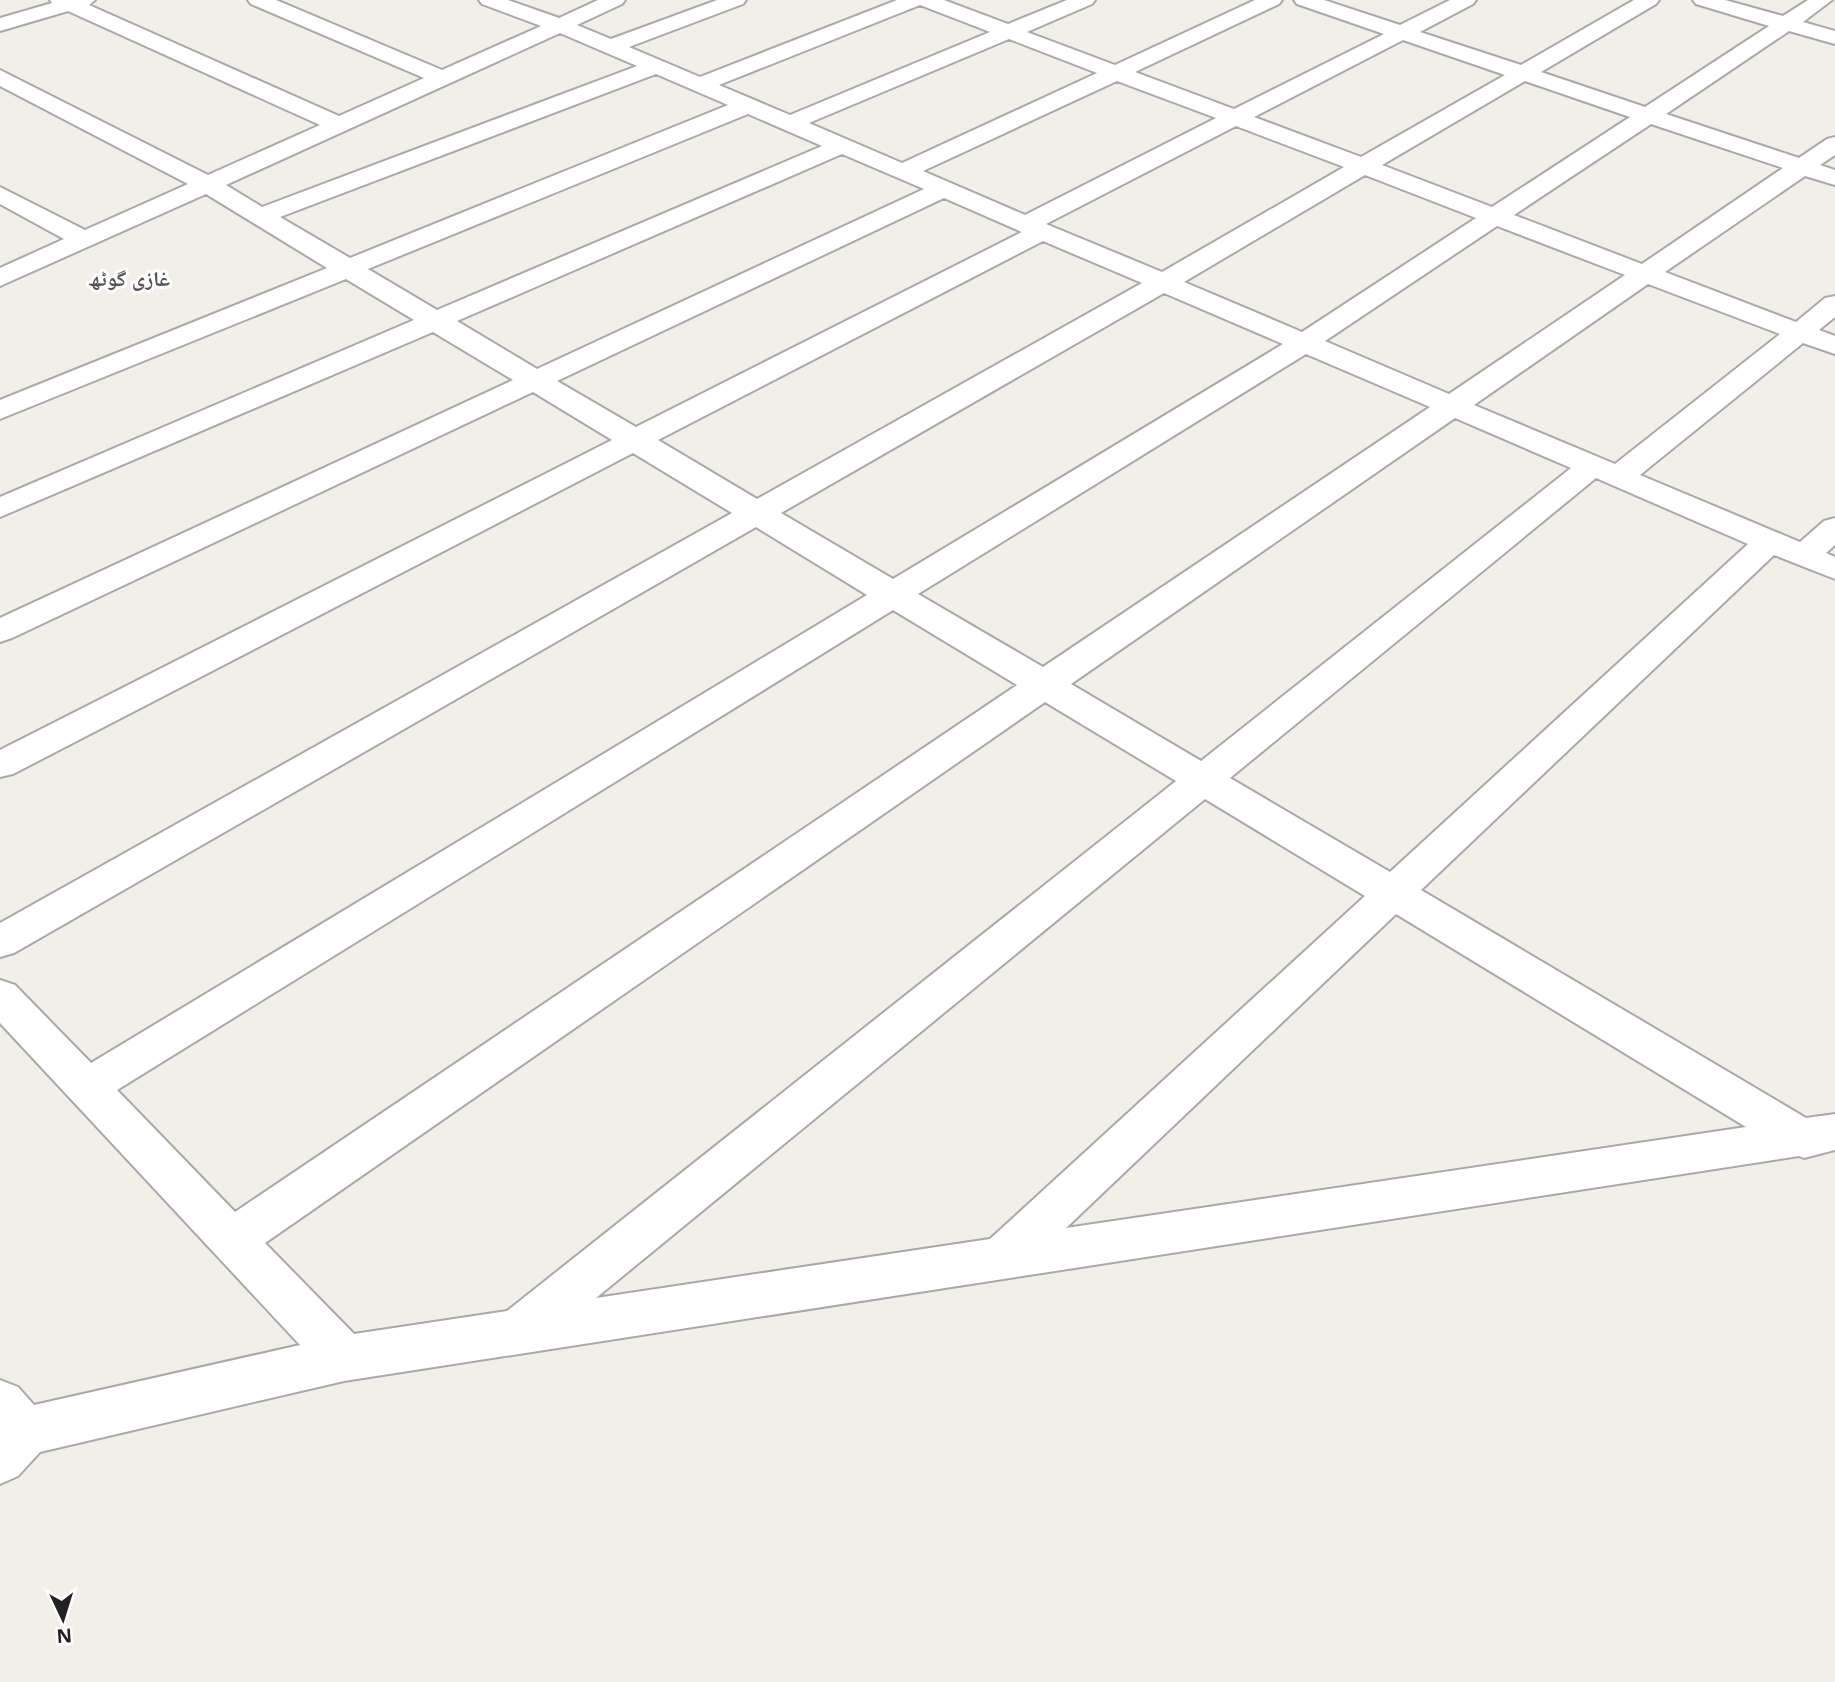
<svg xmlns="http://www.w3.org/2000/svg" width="1835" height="1682" font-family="'Open Sans','Noto Naskh Arabic',sans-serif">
<rect width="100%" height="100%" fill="#f2efe9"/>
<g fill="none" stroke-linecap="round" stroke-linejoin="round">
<g stroke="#a9a9a9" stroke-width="4">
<path id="minor" d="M50,0H95L89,5L339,116L424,78L251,4L248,0H276L442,70L541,26L482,4L479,0H508L559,18L598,0H625L622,4L577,25L611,39L717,0H746L743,4L629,47L700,77L897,0H944L1008,24L1067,0H1095L1092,4L1027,32L1115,65L1255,0H1282L1279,4L1135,72L1234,109L1384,34L1297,4L1294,0H1324L1400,25L1450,0H1476L1473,4L1420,32L1521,65L1634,0H1659L1656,4L1541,72L1645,107L1769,26L1696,4L1693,0H1725L1783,16L1808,0H1832L1803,22L1835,31V44L1789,31L1666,114L1799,158L1827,139L1835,137V155L1820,165L1835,170V185L1805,176L1665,272L1796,322L1825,298L1835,296V317L1819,330L1835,336V354L1803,343L1640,475L1800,542L1824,521L1835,518V545L1826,553L1835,557V579L1774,555L1421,890L1806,1118L1835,1114V1150L1804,1158L1799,1156L344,1381L40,1452L18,1476L0,1484V1380L18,1387L34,1405L300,1345L0,1023V980L15,985L91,1063L867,595L756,527L14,953L0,957V923L732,513L633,453L13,774L0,777V750L612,440L533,392L12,638L0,642V618L513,380L433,332L0,517V497L414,320L346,279L0,419V400L327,268L206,194L0,286V268L64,239L0,204V187L85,230L188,184L0,86V70L208,175L320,125L68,11L0,31V18L52,3ZM920,5L990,32L790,115L719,85ZM560,33L637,66L262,207L226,185ZM1009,39L1097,73L902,163L809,123ZM1403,40L1505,75L1361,157L1254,117ZM656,74L728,105L350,258L280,217ZM1117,81L1216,118L1025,215L923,171ZM1525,81L1630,117L1492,207L1382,165ZM748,114L822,146L437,310L368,269ZM1651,124L1783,168L1642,264L1514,215ZM1236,126L1344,167L1162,272L1046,224ZM842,154L924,189L537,369L457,321ZM1365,175L1476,218L1302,332L1184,282ZM944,198L1022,232L636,427L557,381ZM1497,226L1625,275L1449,394L1325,341ZM1043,241L1142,283L757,499L658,440ZM1648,284L1780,334L1615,464L1474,405ZM1164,293L1283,344L893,579L781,513ZM1306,354L1430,407L1043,667L918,594ZM1455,418L1571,468L1201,761L1071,684ZM1596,478L1748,544L1390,872L1230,778ZM893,610L1017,685L235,1212L117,1090ZM1045,702L1176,781L507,1311L354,1334L265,1243ZM1205,799L1365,896L990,1239L596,1298ZM1396,914L1746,1127L1066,1228Z"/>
</g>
<use href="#minor" fill="#fff" fill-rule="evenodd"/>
</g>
<g text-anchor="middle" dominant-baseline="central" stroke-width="6" stroke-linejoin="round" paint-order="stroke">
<g font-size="21" font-weight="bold" fill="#555" stroke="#fff">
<text x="129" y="278">غازی گوٹھ</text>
</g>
</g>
<g transform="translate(63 1619) rotate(176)" stroke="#ffffff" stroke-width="5" paint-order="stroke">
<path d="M0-5L12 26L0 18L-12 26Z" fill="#222222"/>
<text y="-10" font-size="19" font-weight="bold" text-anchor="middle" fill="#222222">N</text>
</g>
</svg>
